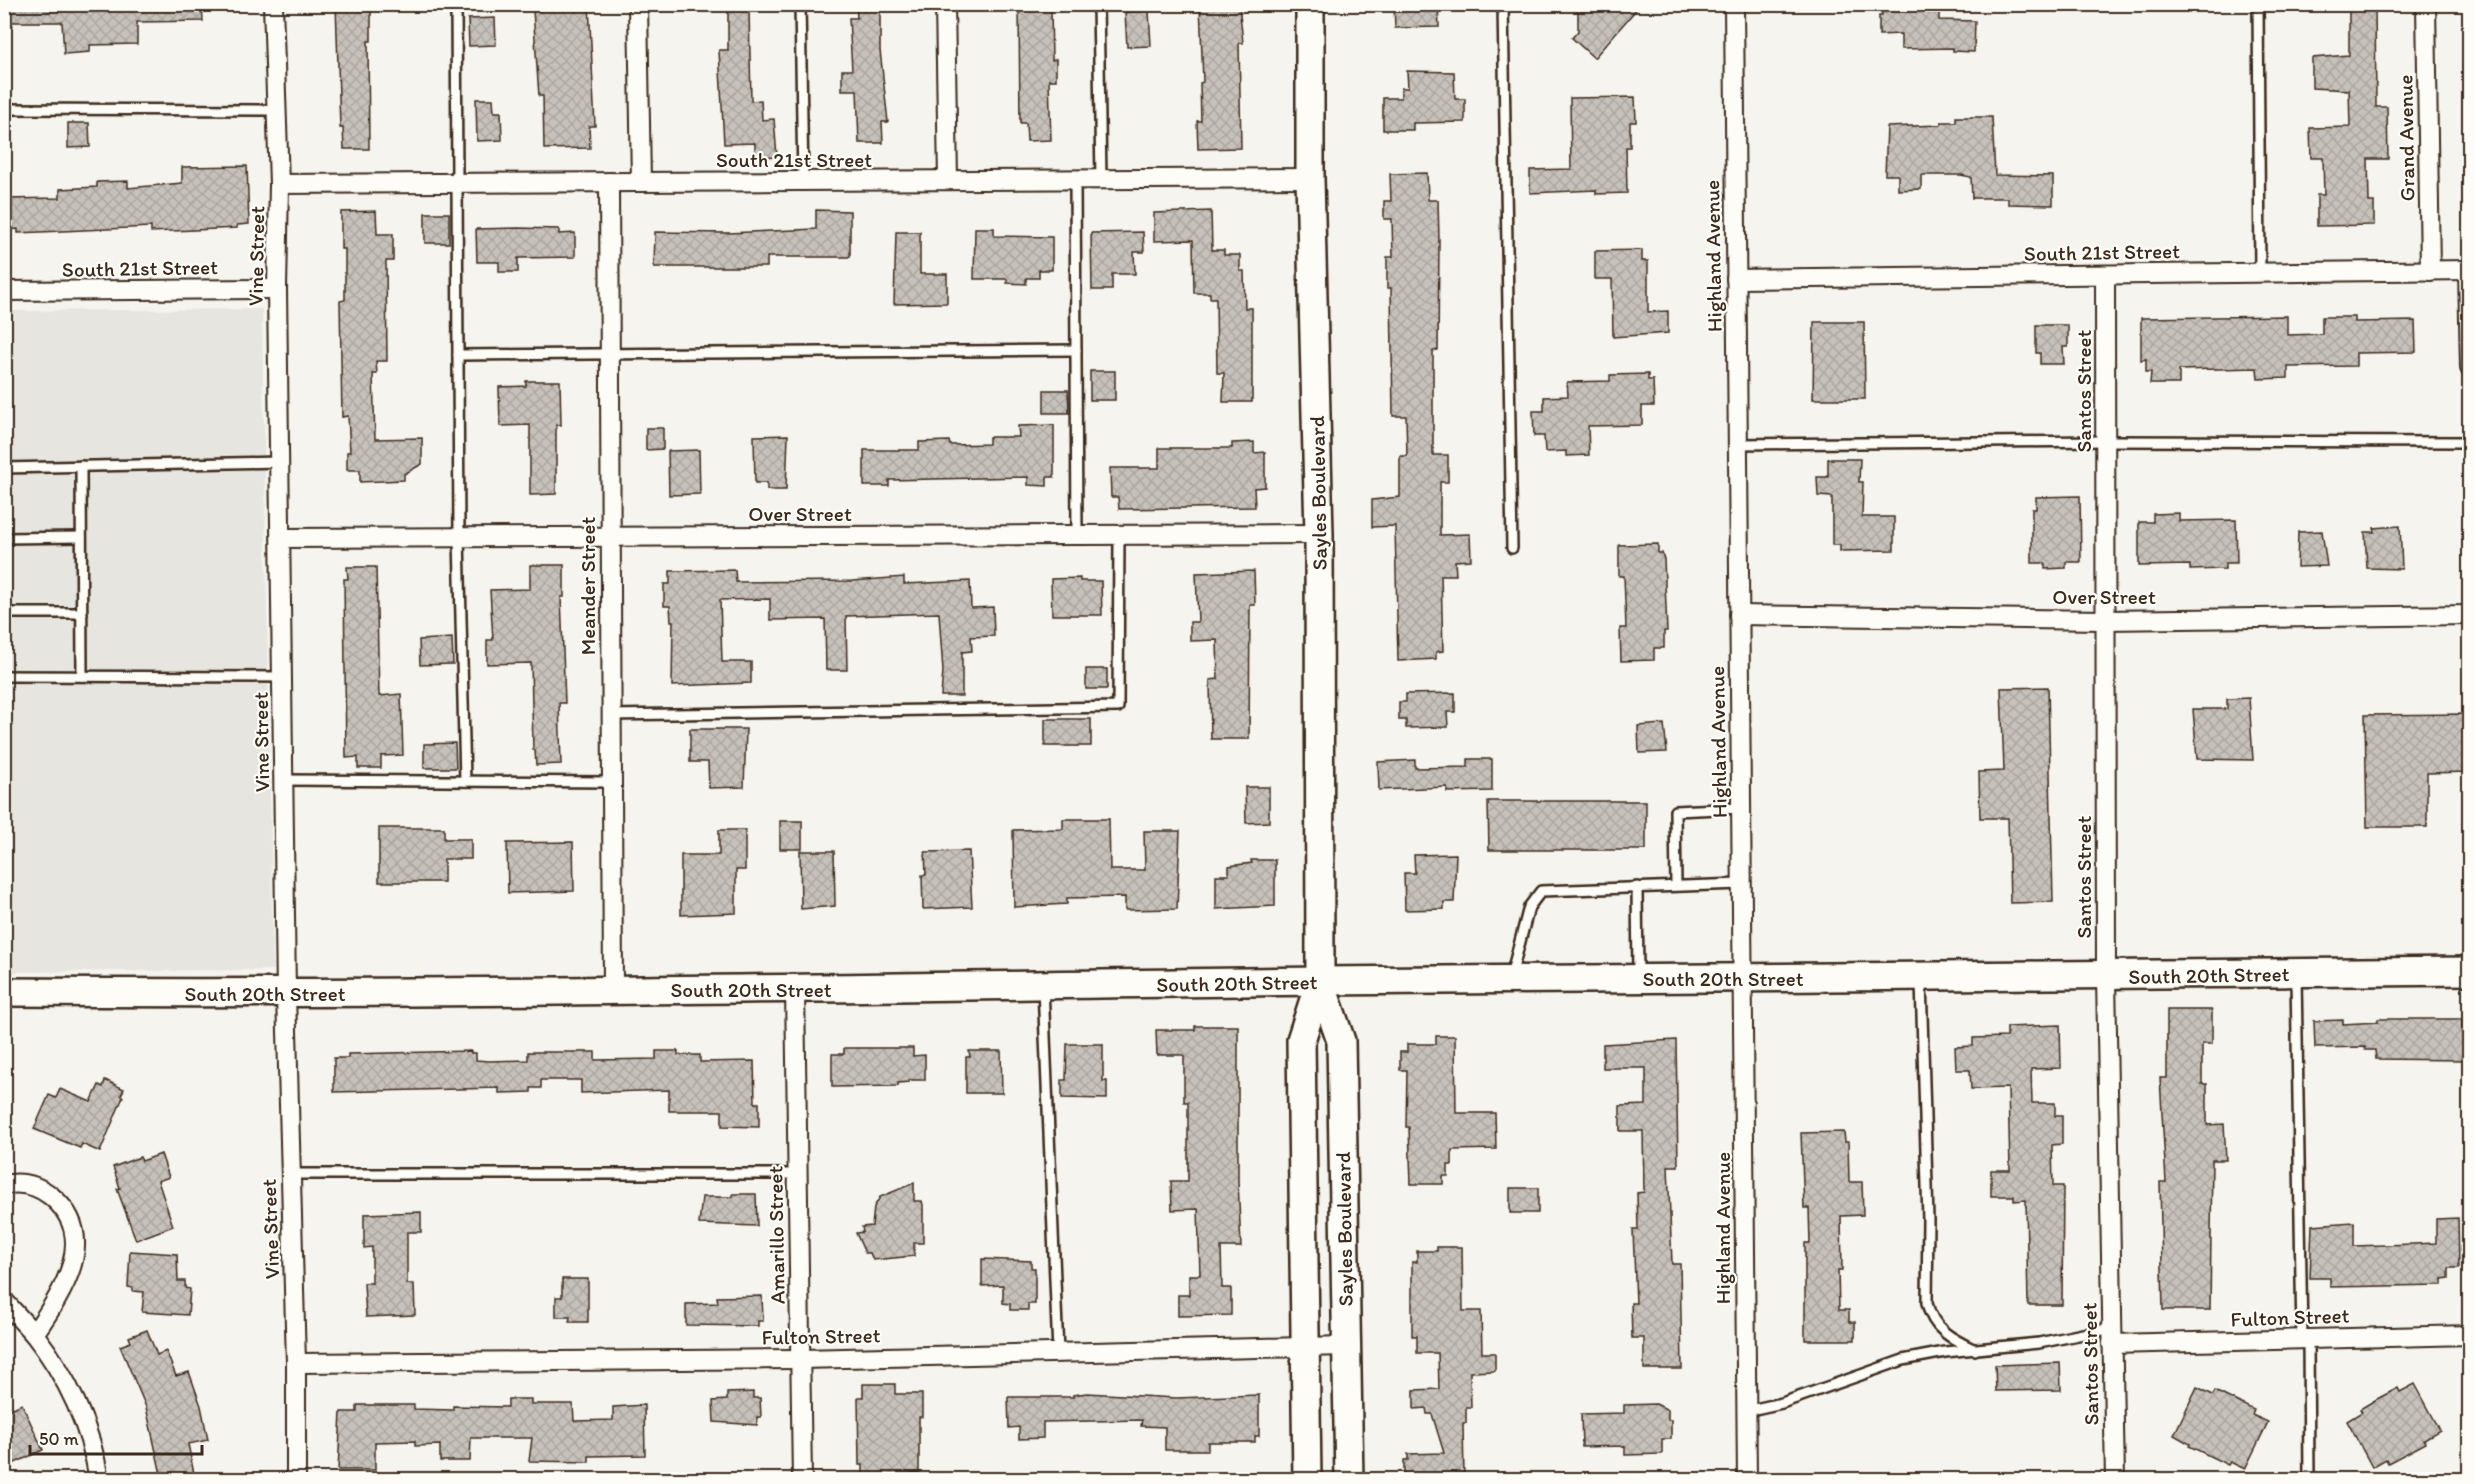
<svg xmlns="http://www.w3.org/2000/svg" width="2474" height="1484" font-family="Itim,sans-serif">
<defs>
<pattern id="building-cross-hatch" width="8" height="8" patternUnits="userSpaceOnUse" patternTransform="scale(1.5)"><rect width="8" height="8" fill="#c7c1bb"/><path d="M0 0l8 8M0 8l8-8" fill="none" stroke="#aca6a0"/></pattern>
</defs>
<rect width="100%" height="100%" fill="#f5f4ee"/>
<filter id="ink" filterUnits="userSpaceOnUse"><feTurbulence type="fractalNoise" baseFrequency=".0167" numOctaves="2"/><feDisplacementMap in="SourceGraphic" scale="12" xChannelSelector="R" yChannelSelector="G"/><feConvolveMatrix kernelMatrix="1 2 1 2 8 2 1 2 1" color-interpolation-filters="sRGB"/></filter>
<g filter="url(#ink)">
<path fill="#e7e5df" d="M262,309L273,970L5,972L4,311Z"/>
<g fill="url(#building-cross-hatch)" stroke="#3b2a1e" stroke-width="1.5">
<path d="M4,4H202L203,21L137,22V44L90,45V52L64,54L62,22H4Z"/>
<path d="M336,4H371V41H368L369,149H344L343,128H340Z"/>
<path d="M538,4H589L595,126H589L590,148L544,149L543,96H539L533,10H539Z"/>
<path d="M856,4H880V50L888,122H882L883,143H859L857,90H842V70H852L849,18H857Z"/>
<path d="M1019,4H1049L1051,11L1052,60L1056,59V80H1049L1051,140L1027,141L1026,123H1020Z"/>
<path d="M1200,4H1239L1243,43H1239L1241,148L1198,149L1197,121H1201L1200,83L1203,82Z"/>
<path d="M1394,4H1438L1439,27L1395,28Z"/>
<path d="M1578,4H1641L1594,58L1572,38L1578,31Z"/>
<path d="M1882,4H1933V11H1939V20L1975,21L1974,52L1953,51V48L1901,49V34L1879,35V16H1882Z"/>
<path d="M2349,4H2375L2376,107H2387L2388,159H2368L2369,202H2374V225L2317,226V195H2324L2323,158H2311L2310,128L2350,127L2349,90L2312,88V58L2349,55Z"/>
<path d="M728,11H749L751,101L761,100L762,120L774,119L777,157L755,158V143L724,144L719,50H728Z"/>
<path d="M1149,11L1151,46L1127,47L1125,12Z"/>
<path d="M495,18L496,45L469,46L468,19Z"/>
<path d="M1407,71L1454,72L1455,99H1465V122L1413,123V130H1383V98H1401V88H1408Z"/>
<path d="M1635,97L1636,122H1630V147H1626L1627,193L1596,194V190L1530,193V170L1571,169L1570,98Z"/>
<path d="M476,99H493L494,112H501L502,140L477,141Z"/>
<path d="M1956,117H1992L1995,175L2053,176V205L2008,204V198H1972L1971,177L1961,175H1921V189L1898,190V175H1885L1887,127L1941,125V122H1956Z"/>
<path d="M68,123H89L90,147L68,148Z"/>
<path d="M247,166L249,224L237,225V228L151,232V227L18,233V229L6,230L4,227V199L60,198V189L97,187V182L128,181V188L182,183V167Z"/>
<path d="M1427,173L1428,200H1438L1439,241L1438,350L1433,351V455H1448V482H1440V535L1470,534L1471,560L1455,561L1456,575H1441L1443,651L1436,652V659L1398,661L1395,526L1372,527V500L1400,497V456H1407L1406,416H1393L1391,288H1387V257H1393L1392,219H1384V201H1391L1390,174Z"/>
<path d="M816,210L850,211V257H767V267H654L655,232L729,233L816,229Z"/>
<path d="M376,211L377,234H393V261H386L387,361H376L377,374H373L375,439L422,438V464L404,474V480L360,482V470H347V452H350L348,416L342,417L340,301L345,300V249H341V212Z"/>
<path d="M1211,211L1212,250H1224V255H1240V271H1244L1245,308H1252V402H1223L1224,373H1217L1216,298H1210V293H1194L1193,240L1154,241V213Z"/>
<rect x="425" y="213" width="24" height="30"/>
<path d="M518,228L559,229V234L575,233V257L518,258V272H499V262H477L476,229Z"/>
<path d="M975,228H994V236L1052,237V270H1039V278H1026V284L1007,283V279H974Z"/>
<path d="M896,232H920V274H947V303L894,304Z"/>
<path d="M1143,232L1144,252H1134L1135,274H1112V290H1092L1091,233Z"/>
<path d="M1642,250V261H1648V312L1668,311V333L1613,337L1612,279H1595V251Z"/>
<path d="M2287,316V335L2322,334V317H2355V322L2415,321L2416,352L2356,353V366L2288,367V378L2258,379L2257,368L2179,370V384H2150L2151,372H2146V359L2141,360V318Z"/>
<path d="M1814,322H1864L1865,399H1813Z"/>
<path d="M2036,325H2068V347H2063L2064,364H2040V353H2036Z"/>
<rect x="1090" y="371" width="25" height="29"/>
<path d="M1648,374V380H1653L1654,406H1642V425L1588,426L1589,455L1566,456V451L1545,452L1544,436H1534L1533,411H1544V397L1568,396L1567,382L1610,381V375Z"/>
<path d="M526,381H560L561,425H556V494L530,495V425L500,426L499,387L526,386Z"/>
<path d="M1044,390H1068L1069,413H1044Z"/>
<path d="M1054,425V477H1047V486L1028,485V477L889,480V486H864V450H919V442L949,441L950,445L989,444V437H1019L1018,426Z"/>
<path d="M646,428H663V449L646,450Z"/>
<path d="M788,435L786,490H767V483H755L754,436Z"/>
<path d="M1254,442V453L1265,452V487L1254,488L1255,507L1119,509L1118,497H1111L1110,468H1159V448H1232V443Z"/>
<path d="M699,450L700,494L669,495L668,451Z"/>
<path d="M1828,459H1860L1859,482H1863L1862,517H1894V550L1840,551V545H1832V497L1818,496L1817,477H1828Z"/>
<path d="M2080,496L2081,562H2066V568L2045,569V563H2032V509H2036V497Z"/>
<path d="M2179,513V521L2236,520L2237,563H2225V569L2190,570V565L2139,566V522H2153V514Z"/>
<path d="M2400,526L2402,569L2367,568L2365,532H2375L2374,528Z"/>
<path d="M2322,531L2327,566L2297,567L2298,532Z"/>
<path d="M1658,544V553H1662L1664,559L1667,631H1664V648H1654V660L1621,661L1620,628H1626L1624,576H1619V545Z"/>
<path d="M530,565H564V597H561L565,703H559L561,764L536,765L535,750H533L531,663L487,664V640H493L490,590L530,589Z"/>
<path d="M347,567H376L379,696L401,694L403,755L381,756V768H358V757L346,758L344,579H348Z"/>
<path d="M735,570L736,582L852,581L904,577V584L970,581L971,608L993,607L994,636L971,637L972,651L962,652V696H941L943,671L939,613L846,616L847,670H826L825,619L770,620V599L720,600L722,662H751V683L672,686L673,621H671L670,606H664V584H670V571Z"/>
<path d="M1254,571L1255,605H1250L1249,739H1211L1210,680L1218,679L1217,640L1190,641V622H1198L1196,573Z"/>
<path d="M1080,578V581H1101L1102,615H1052L1051,579Z"/>
<path d="M452,638L453,664L420,665L419,640Z"/>
<rect x="1086" y="669" width="21" height="20"/>
<path d="M2048,687L2053,902L2010,903L2008,818H1980L1979,772L2004,771L2001,688Z"/>
<path d="M1455,693V712H1447L1448,727L1406,728V720H1399V702H1406V694Z"/>
<path d="M2249,698L2253,760L2197,759L2193,709H2227V699Z"/>
<path d="M2469,714V772L2427,773V827H2367L2365,715Z"/>
<rect x="1045" y="719" width="46" height="27"/>
<path d="M1664,724L1667,752L1639,753L1638,726Z"/>
<path d="M690,729H746L744,787L709,788L708,762H690Z"/>
<path d="M455,743L456,768H424V744Z"/>
<path d="M1468,759H1492V791L1447,792V787L1379,790L1378,762L1415,760V768L1468,767Z"/>
<path d="M1245,787H1269V822L1246,823Z"/>
<path d="M1488,801H1646V850H1489Z"/>
<path d="M1063,819H1109L1110,870H1145L1144,831H1180L1177,909L1125,910V897L1067,898V904L1014,907L1013,830L1063,829Z"/>
<rect x="780" y="821" width="22" height="28"/>
<path d="M379,828H444V839H471V859H444V882H379Z"/>
<path d="M719,830H745V870H736V913L681,915V855H719Z"/>
<path d="M573,842L574,891L508,893L507,843Z"/>
<path d="M800,851H834L835,906L801,909Z"/>
<path d="M969,851L972,907L923,909L922,875H926L925,852Z"/>
<path d="M1456,854L1454,902H1444V909L1405,910L1404,873H1415L1414,855Z"/>
<path d="M1251,860H1275V906L1216,909V875H1229V866L1252,863Z"/>
<path d="M2167,1010H2212V1044H2202V1084H2207V1125L2224,1124L2226,1160H2212L2210,1310H2163L2160,1182H2166L2160,1078H2167Z"/>
<path d="M2378,1019H2462L2463,1060L2376,1059L2375,1050H2365V1047L2315,1048L2314,1021L2343,1020V1024L2378,1022Z"/>
<path d="M2060,1025L2061,1068L2031,1069L2032,1103H2055V1116H2062V1144L2052,1145L2053,1186H2063L2062,1305H2028L2026,1200L2014,1201V1196H1991V1170H2010L2008,1088L1971,1089L1970,1070H1956L1955,1047L1973,1046V1038L2007,1037V1027Z"/>
<path d="M1195,1026H1238V1180L1241,1247H1221L1222,1288H1231V1315L1178,1316V1295H1189V1275H1200L1198,1209L1172,1210L1171,1181H1188V1102H1184V1055H1157L1156,1030H1195Z"/>
<path d="M1436,1036H1455L1456,1113H1495L1496,1149L1452,1150V1165H1448V1176H1443V1184H1411L1409,1127H1406L1407,1070H1400V1052H1407V1044H1436Z"/>
<path d="M1676,1040L1678,1166H1668L1672,1264H1680L1682,1369H1644V1338H1632L1631,1303H1636L1633,1230H1638L1637,1193L1644,1192L1643,1131H1620V1106L1646,1105V1068H1603V1044Z"/>
<path d="M1067,1044H1103V1081H1107V1099L1062,1098V1080H1066Z"/>
<path d="M844,1048H913V1056L925,1055V1080H909V1082L898,1083V1086L832,1087V1054H844Z"/>
<path d="M471,1051V1053H476V1060L488,1061L528,1060V1052H595V1060L656,1059V1051H678V1055H700V1062L754,1061L755,1103H759V1127L722,1126V1111H669V1090L581,1093V1080H541V1088H531V1092L499,1093V1088L334,1092V1058H348V1054Z"/>
<path d="M969,1051H1001L1002,1093H966V1057H970Z"/>
<path d="M105,1080L124,1089L121,1095L123,1097L100,1152L82,1144L80,1148L34,1129L49,1095L56,1098L60,1089L91,1102L99,1085L103,1087Z"/>
<path d="M1844,1132L1845,1142H1848L1849,1182H1862L1863,1215L1841,1216L1842,1270H1838L1839,1310H1849V1322H1855V1340H1805V1243H1810L1809,1208H1804L1801,1133Z"/>
<path d="M161,1154L169,1177L158,1181L173,1226L136,1240L117,1189L120,1188L113,1167L140,1157L142,1161Z"/>
<path d="M914,1183V1201H922L923,1205V1243H914V1256L873,1260L870,1253H865L856,1233L863,1232L862,1227L872,1226L874,1207L880,1197Z"/>
<rect x="1510" y="1188" width="28" height="25"/>
<path d="M733,1194H756L757,1226L699,1224L702,1197H733Z"/>
<path d="M421,1212V1232H407V1284H414L415,1315L366,1317L364,1283H372V1247L364,1248V1214Z"/>
<path d="M2458,1218L2459,1268H2449V1278L2442,1279V1285L2330,1287V1278H2310L2312,1225L2354,1222V1246L2414,1244L2436,1243V1219Z"/>
<path d="M1437,1247H1462L1463,1311H1481L1482,1353H1495V1371L1470,1372L1471,1407H1466V1423H1463L1464,1479H1404V1460H1408V1454L1444,1453L1432,1414H1427L1426,1408L1414,1409V1390L1439,1389L1438,1353H1417V1336H1412V1262H1417V1251H1437Z"/>
<path d="M130,1251L177,1254L178,1281H185V1288L190,1289L188,1315L142,1312L144,1292L133,1291V1288L128,1287Z"/>
<path d="M982,1259L1031,1261V1268H1035V1304H1028V1310H1010V1304L1003,1303V1285L982,1286Z"/>
<path d="M562,1279H588V1322H569L570,1317H556V1297H562Z"/>
<path d="M762,1296L763,1321H758V1326L686,1325V1304L718,1303L717,1297Z"/>
<path d="M147,1330L157,1355L166,1351L176,1376L189,1372L201,1406L208,1440L188,1444L195,1479H162L146,1407L120,1346L131,1342L129,1337Z"/>
<path d="M2060,1363L2061,1390L1996,1391L1995,1365Z"/>
<path d="M863,1384H895V1394H922V1417H919V1473H911L912,1475L863,1476V1465H859L858,1397H863Z"/>
<path d="M2415,1384L2440,1430L2424,1439L2426,1443L2388,1463L2386,1459L2372,1467L2347,1421L2362,1412L2360,1409L2377,1399L2398,1388L2400,1392Z"/>
<path d="M2197,1387L2213,1395L2215,1391L2254,1410L2252,1415L2268,1422L2245,1469L2230,1462L2228,1465L2189,1446L2190,1444L2174,1435Z"/>
<path d="M753,1392V1398H760L761,1417H757V1425L714,1422L713,1401L727,1400V1393Z"/>
<path d="M1087,1393L1176,1398L1259,1395V1436H1255V1442H1208V1450H1165V1427L1141,1426L1142,1420L1043,1422V1438L1019,1439V1427L1009,1428L1008,1397H1073V1395Z"/>
<path d="M508,1399H531V1404H573L574,1421L613,1420V1407L644,1405L645,1455L589,1456V1462L529,1461L532,1438H471L470,1461H440V1445L415,1446V1441L375,1442V1470H338L341,1412H357V1405H414V1409L453,1410V1406L508,1407Z"/>
<path d="M22,1404L43,1450L4,1468V1412Z"/>
<path d="M1656,1404L1668,1410V1420H1671V1439H1662V1454L1625,1455V1446L1582,1447L1581,1414L1624,1413V1405Z"/>
</g>
<g fill="none" stroke-linecap="round" stroke-linejoin="round">
<g stroke="#3b2a1e" stroke-width="14">
<g id="lane">
<path d="M456,4L459,537L465,781"/>
<path d="M800,4L803,181"/>
<path d="M1098,4L1101,179"/>
<path d="M1503,4L1512,548"/>
<path d="M2258,4L2260,273"/>
<path d="M4,109L277,110"/>
<path d="M1075,179L1077,535"/>
<path d="M458,355L1076,350"/>
<path d="M1738,444L2105,441L2470,442"/>
<path d="M81,466L82,676"/>
<path d="M4,468L280,462"/>
<path d="M4,538L81,537"/>
<path d="M4,613H82"/>
<path d="M4,676L283,677"/>
<path d="M610,715L1118,707L1119,535"/>
<path d="M284,780L611,782"/>
<path d="M1676,885L1675,811L1741,808"/>
<path d="M1637,887L1638,976"/>
<path d="M1511,976L1529,907L1541,891L1741,884"/>
<path d="M2296,976L2302,1339"/>
<path d="M1921,980L1928,1220L1927,1303C1933,1330 1952,1339 1975,1350"/>
<path d="M1043,987L1058,1353"/>
<path d="M291,1174H798"/>
<path d="M2308,1339L2309,1480"/>
<path d="M1746,1411L1782,1403L1903,1360L1945,1352L2039,1343L2112,1328"/>
</g>
</g>
<g stroke="#3b2a1e" stroke-width="22">
<g id="street">
<path d="M273,4L279,184L277,289L286,994L296,1363V1480"/>
<path d="M638,4L641,182"/>
<path d="M945,4L948,180"/>
<path d="M1734,4L1747,1480"/>
<path d="M2426,4L2430,271"/>
<path d="M609,182L613,989"/>
<path d="M279,184L1310,178"/>
<path d="M2468,270L2470,368"/>
<path d="M2105,275L2106,977L2115,1480"/>
<path d="M1736,279L2470,270"/>
<path d="M4,291L277,289"/>
<path d="M281,538L1319,534"/>
<path d="M1739,615L2105,620L2470,615"/>
<path d="M795,989L802,1480"/>
<path d="M4,1185C22,1181 37,1185 51,1196C101,1237 62,1293 34,1334C67,1376 91,1427 99,1480"/>
<path d="M4,1301L34,1334"/>
<path d="M2112,1344L2470,1335"/>
<path d="M296,1363L801,1359L1346,1346"/>
</g>
</g>
<g stroke="#3b2a1e" stroke-width="32">
<g id="secondary">
<path d="M1320,981L1341,1041L1349,1480"/>
<path d="M4,992C442,995 880,987 1318,981C1702,977 2086,977 2470,971"/>
<path d="M1307,1480L1301,1040L1320,981L1319,534L1310,178V4"/>
</g>
</g>
<use href="#lane" stroke="#fdfcf7" stroke-width="9"/>
<use href="#street" stroke="#fdfcf7" stroke-width="18"/>
<use href="#secondary" stroke="#fdfcf7" stroke-width="27"/>
</g>
</g>
<g text-anchor="middle" dominant-baseline="central" stroke-width="4.5" stroke-linejoin="round" paint-order="stroke">
<g font-size="21" fill="#3b2a1e" stroke="#fdfcf7">
<text transform="translate(2406 138) rotate(-91)">Grand Avenue</text>
<text x="794" y="159">South 21st Street</text>
<text transform="translate(2102 252) rotate(-1)">South 21st Street</text>
<text transform="translate(256 256) rotate(-89)">Vine Street</text>
<text transform="translate(1713 256) rotate(-91)">Highland Avenue</text>
<text transform="translate(140 268) rotate(-1)">South 21st Street</text>
<text transform="translate(2083 391) rotate(-90)">Santos Street</text>
<text transform="translate(1318 493) rotate(-91)">Sayles Boulevard</text>
<text x="800" y="513">Over Street</text>
<text transform="translate(587 586) rotate(-90)">Meander Street</text>
<text x="2104" y="596">Over Street</text>
<text transform="translate(261 742) rotate(-91)">Vine Street</text>
<text transform="translate(1718 742) rotate(-91)">Highland Avenue</text>
<text transform="translate(2083 877) rotate(-90)">Santos Street</text>
<text transform="translate(2209 975) rotate(-1)">South 20th Street</text>
<text x="1723" y="978">South 20th Street</text>
<text transform="translate(1237 983) rotate(-1)">South 20th Street</text>
<text x="751" y="989">South 20th Street</text>
<text x="265" y="993">South 20th Street</text>
<text transform="translate(1722 1228) rotate(-90)">Highland Avenue</text>
<text transform="translate(270 1229) rotate(-92)">Vine Street</text>
<text transform="translate(1344 1229) rotate(-91)">Sayles Boulevard</text>
<text transform="translate(776 1235) rotate(-91)">Amarillo Street</text>
<text transform="translate(2290 1317) rotate(-2)">Fulton Street</text>
<text transform="translate(821 1336) rotate(-1)">Fulton Street</text>
<text transform="translate(2090 1364) rotate(-91)">Santos Street</text>
</g>
</g>
<rect width="2474" height="1484" fill="none" stroke="#fdfcf7" stroke-width="24"/>
<rect x="12" y="12" width="2450" height="1460" fill="none" stroke="#3b2a1e" stroke-width="2" filter="url(#ink)"/>
<path d="M30 1445v9h172v-9" fill="none" stroke="#3b2a1e" stroke-width="3"/>
<text x="39" y="1445" font-size="18" fill="#3b2a1e" stroke="#fdfcf7" stroke-width="4.5" paint-order="stroke">50 m</text>
</svg>
